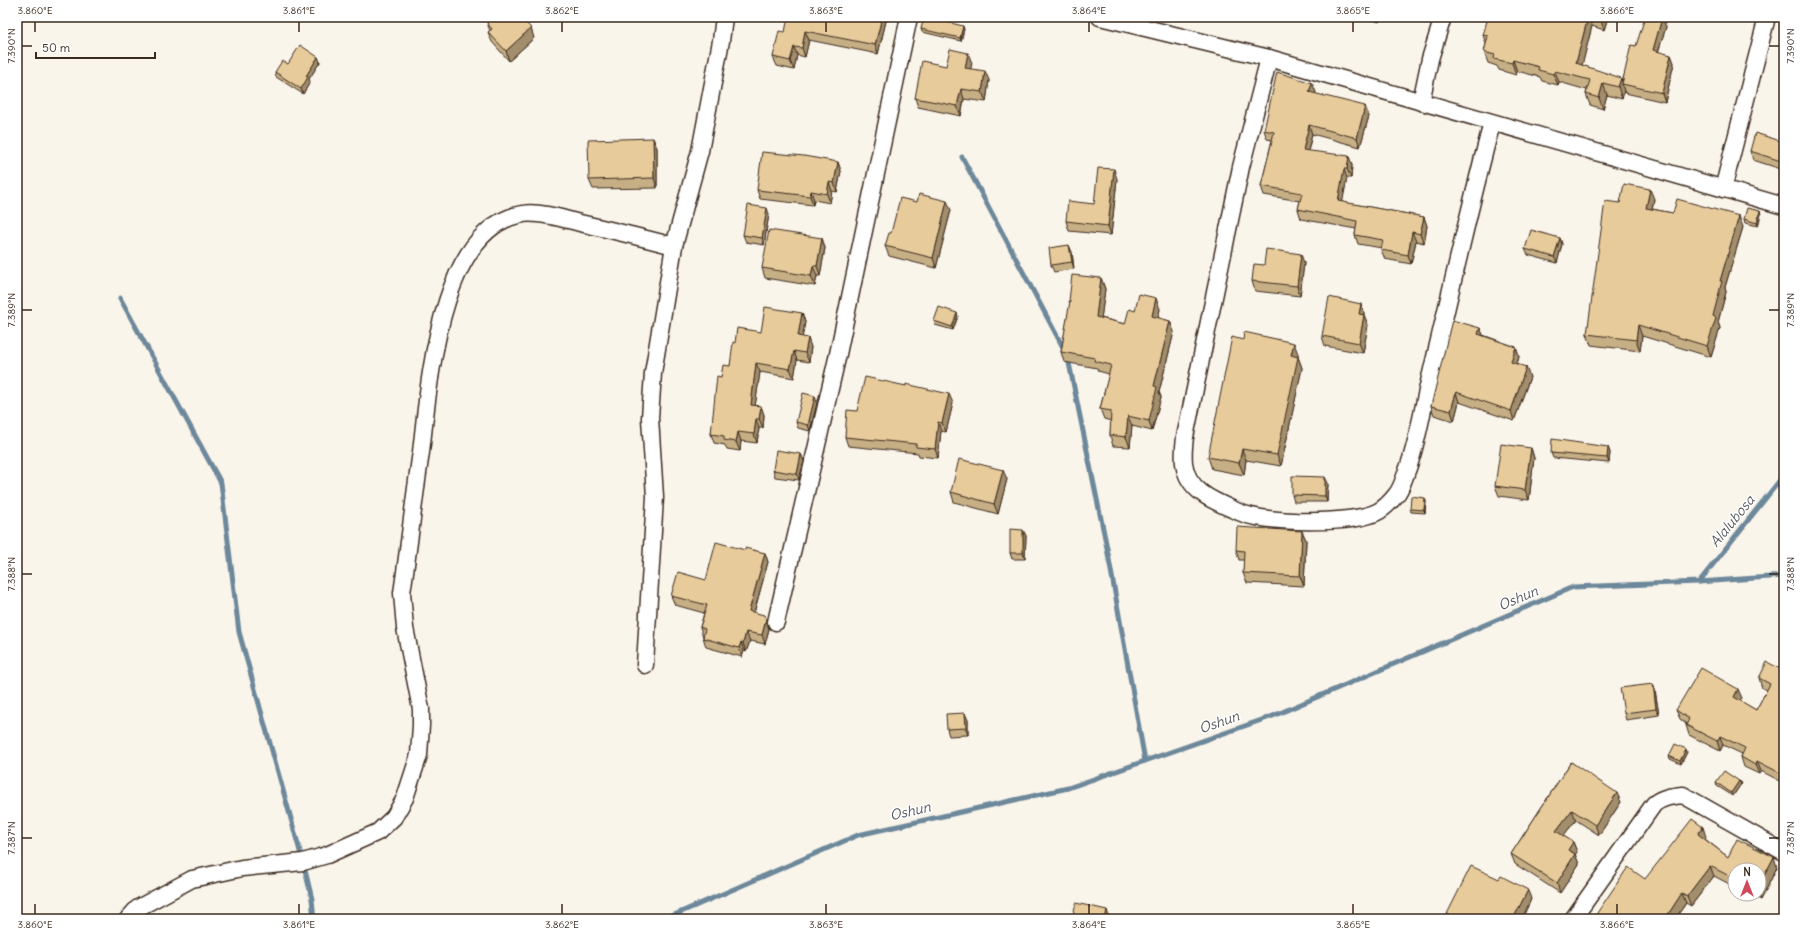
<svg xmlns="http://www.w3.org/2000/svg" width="1801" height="936" font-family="Delius,sans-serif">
<rect width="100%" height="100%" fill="#faf5eb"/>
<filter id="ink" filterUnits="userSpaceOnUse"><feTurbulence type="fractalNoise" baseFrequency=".025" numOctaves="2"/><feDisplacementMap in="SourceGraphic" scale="8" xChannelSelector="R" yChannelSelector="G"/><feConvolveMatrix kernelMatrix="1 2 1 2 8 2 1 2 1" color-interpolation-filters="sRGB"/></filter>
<g filter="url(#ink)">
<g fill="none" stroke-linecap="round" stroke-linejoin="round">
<g stroke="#6d889b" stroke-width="5">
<path d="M962,157L1064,349"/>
<path d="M120,298L221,483L239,632L303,862L312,899L314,919"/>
<path d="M1068,358L1107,548L1145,761"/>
<path d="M1699,582L1784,475"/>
<path d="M665,919L858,835L1068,788L1273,716L1573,587L1699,582L1784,576"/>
</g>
<g stroke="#3b2a1e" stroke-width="19">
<g id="minor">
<path d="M1100,17L1269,58L1784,206"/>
<path d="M1269,58L1241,167L1185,437C1184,445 1183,454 1184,463C1187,492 1216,502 1239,512C1264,524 1355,525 1379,511C1384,508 1392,500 1396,495C1402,488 1404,478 1408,468C1418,440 1422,411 1429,382C1450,296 1469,208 1492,123"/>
<path d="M1421,102L1430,59L1443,17"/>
<path d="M1723,189L1767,17"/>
<path d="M776,622L838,354L909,17"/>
<path d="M645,665L655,497L650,418L653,373L674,246L700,151L721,41L724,17"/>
<path d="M128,919L138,908L192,879L242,868L303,862L327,855L378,832L394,817L405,798L419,755L421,725V709L405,628L402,593C409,546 414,499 421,452C429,386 439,227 523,214C539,211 564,219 580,223C611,230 643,238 674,246"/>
<path d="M1573,919L1654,804C1663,797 1672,796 1683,795L1784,852"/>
</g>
</g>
<use href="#minor" stroke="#fff" stroke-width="16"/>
</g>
<g fill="#c7af85" stroke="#3b2a1e">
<path d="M114,17H133V21Z"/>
<path d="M887,17L878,54L809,40L805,57L797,55L794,70L777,66L773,57L785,32Z"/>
<path d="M1365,17H1381L1379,22Z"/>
<path d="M1493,17H1608L1604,30L1592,26L1582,65L1622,81L1636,46L1666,27L1658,52L1671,55L1674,63L1665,102L1625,93L1624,91L1622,99L1607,95L1603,109L1590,105L1586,94L1587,90L1559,82L1558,85L1542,81L1540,77L1517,71L1516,75L1499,70L1497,66L1488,63L1484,52L1486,44L1483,35Z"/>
<path d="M941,19V20L964,29L961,41L922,32L921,29Z"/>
<path d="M487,23L534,38L509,61L492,42L488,32L490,31Z"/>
<path d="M318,57L320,62L309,79L310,82L303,94L276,77L275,72L288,64Z"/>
<path d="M972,63L970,69L989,80L986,102L964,99L961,116L918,107L915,98L946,66Z"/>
<path d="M1316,92L1315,94L1369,116L1360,147L1312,134L1308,151L1352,165L1351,178H1347L1342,202L1424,217L1427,226L1424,243L1416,241L1411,264L1385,259L1381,250L1382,248L1358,244L1355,235L1356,229L1301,219L1298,209L1300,201L1264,195L1261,186L1272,140L1267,139L1264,130Z"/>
<path d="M653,138L657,148V188L593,189L589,180Z"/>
<path d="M1784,142V170L1753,160L1750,151Z"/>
<path d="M838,162L841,171L837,192L832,191L830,203L814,200L813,205L760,199L757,190Z"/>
<path d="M1117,179L1111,235L1069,231L1066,221L1094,204Z"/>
<path d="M1654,199L1652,209L1743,227L1725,287L1726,292L1718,322L1720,328L1711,357L1642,336L1640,351L1591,345L1587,334L1620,203Z"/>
<path d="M951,210L936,268L889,256L885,246L891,233Z"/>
<path d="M769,214L764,245L746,242L743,235Z"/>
<path d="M1761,214L1758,226L1745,223L1744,219Z"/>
<path d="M822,238L825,248L820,276H817L815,286L765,278L762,268Z"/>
<path d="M1560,238L1562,244L1557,263L1528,255L1525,249Z"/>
<path d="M1072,252L1074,269L1054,272L1051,265Z"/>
<path d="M1304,263L1300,296L1255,291L1252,281L1264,265Z"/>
<path d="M1101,278L1105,289L1101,318L1125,324L1135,311L1160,309L1158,318L1170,321L1174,332L1159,392L1161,397L1152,431L1132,426L1130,447L1113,446L1110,435L1111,421L1104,419L1100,409L1109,374L1098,371L1097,368L1064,362L1061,352L1070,304L1069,301Z"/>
<path d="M1361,304L1364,313V315L1368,325L1363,353L1325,346L1322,336Z"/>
<path d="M802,313L805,322L802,337L811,347L809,362L797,360L794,378L760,372L755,406H761L764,415L763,428H759L757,443L741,441L740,451L727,449L725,445L714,443L711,434L721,377L730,366L735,343L761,332Z"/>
<path d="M958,316L953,330L935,325L934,321Z"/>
<path d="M1480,328L1483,335L1516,347L1519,357L1517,364L1530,377L1514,421L1459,402L1454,421L1434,415L1431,406Z"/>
<path d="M1298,354V357L1302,368L1281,466L1246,460L1244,475L1212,469L1208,457Z"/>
<path d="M906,386L953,403L946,432L941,431L938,458L919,456L918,453L848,446L845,437L857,411Z"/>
<path d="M817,403L810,431L798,428L796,422Z"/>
<path d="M1531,448L1534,458L1529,500L1499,496L1495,486Z"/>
<path d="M1610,452L1609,463L1553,458L1551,453Z"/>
<path d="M801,454L804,461L799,480L775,477L773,470Z"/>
<path d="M1007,479L998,514L954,502L951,492Z"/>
<path d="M1328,483L1327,502H1294L1292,495Z"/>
<path d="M1426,501L1425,513L1411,512L1410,509Z"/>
<path d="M1023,530L1026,536L1025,559H1012L1010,553Z"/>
<path d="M1302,531L1306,540L1304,586L1247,583L1243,573L1244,560H1239L1236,550Z"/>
<path d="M745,550L765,553L768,562L754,613L766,619L769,629L765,644L750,641L746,652L744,651L742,657L706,647L700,627L704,613L675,605L671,596L706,580Z"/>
<path d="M1784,671V783L1761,771L1759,774L1744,767L1741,757L1742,754L1723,745L1720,751L1689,735L1686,725V724L1680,719L1676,710L1742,698L1740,701L1756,710L1767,690L1762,688L1759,678Z"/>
<path d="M1653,684L1655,690L1659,715L1626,720L1624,713Z"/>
<path d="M968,720V735L949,736L947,729Z"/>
<path d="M1687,752L1681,764L1670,759L1669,756Z"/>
<path d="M1571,762L1621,802L1599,835L1576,820L1563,836L1573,842L1577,852L1575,854L1579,864L1560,893L1515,864L1511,854Z"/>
<path d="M1739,781L1741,784L1733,796L1717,786L1716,782Z"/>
<path d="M1706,837L1705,839L1728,857L1777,867L1761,900L1749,894H1759V870H1735V887L1714,876L1691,906L1686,903L1675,919H1596L1595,916L1645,879Z"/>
<path d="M1531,899L1522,919H1449L1447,914Z"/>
</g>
<g fill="#a28e6c" stroke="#3b2a1e">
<path d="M882,17H887L878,54L875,45Z"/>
<path d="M1377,17H1381L1379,22Z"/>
<path d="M1588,17H1589L1592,26L1580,74L1576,63Z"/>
<path d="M1600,17H1608L1604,30L1600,18Z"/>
<path d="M1662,18L1666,27L1656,59L1653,50Z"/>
<path d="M963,26L964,29L961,41L960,38Z"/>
<path d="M531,28L534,38L509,61L506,51Z"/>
<path d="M805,31L809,40L805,57L802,48Z"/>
<path d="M794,47L797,55L794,70L790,61Z"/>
<path d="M968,53L972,63L969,77L965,68Z"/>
<path d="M1671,55L1674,63L1665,102L1662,93Z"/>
<path d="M318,57L320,62L309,79L310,82L303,94L301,89L306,76Z"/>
<path d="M1513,60L1517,71L1516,75L1512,63Z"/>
<path d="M985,71L989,80L986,102L982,92Z"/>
<path d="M1555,71L1559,82L1558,85L1553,74Z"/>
<path d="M1621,78L1623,84H1622L1624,91L1622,99L1618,87Z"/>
<path d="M1312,83L1316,92L1312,101L1309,92Z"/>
<path d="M1603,83L1607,95L1603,109L1599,98Z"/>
<path d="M961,89L964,99L961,116L957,106Z"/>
<path d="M1365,106L1369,116L1360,147L1357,138Z"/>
<path d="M1309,125L1312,134L1306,160L1303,150Z"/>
<path d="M653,138L657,148V188L654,178Z"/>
<path d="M1349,156L1352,165L1351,178L1347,169Z"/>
<path d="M838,162L841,171L837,192L834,183Z"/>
<path d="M1114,169L1117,179L1111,235L1108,226Z"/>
<path d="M1344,169L1347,178L1341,210L1338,201Z"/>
<path d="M829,182L832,191L830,203L827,194Z"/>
<path d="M1650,189L1654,199L1650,219L1646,208Z"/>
<path d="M811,191L814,200L813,205L810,196Z"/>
<path d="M947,201L951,210L936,268L933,258Z"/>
<path d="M767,208L769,214L764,245L762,238Z"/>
<path d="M1760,211L1761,214L1758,226L1757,223Z"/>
<path d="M1739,216L1743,227L1725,287L1726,292L1718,322L1720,328L1711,357L1707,346L1720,281Z"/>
<path d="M1424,217L1427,226L1424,243L1420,234Z"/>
<path d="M1412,232L1416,241L1411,264L1408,255Z"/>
<path d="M822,238L825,248L820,276L817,266Z"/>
<path d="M1560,238L1562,244L1557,263L1554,257Z"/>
<path d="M1069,245L1072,252L1074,269L1072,262Z"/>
<path d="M1301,254L1304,263L1300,296L1297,286Z"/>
<path d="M813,266L817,276L815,286L811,276Z"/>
<path d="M1101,278L1105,289L1100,328L1096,317Z"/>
<path d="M1156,298L1160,309L1156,327L1152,316Z"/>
<path d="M1361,304L1364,313L1362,324L1359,314Z"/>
<path d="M802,313L805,322L801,345L798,336Z"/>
<path d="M957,313L958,316L953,330L952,327Z"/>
<path d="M1364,315L1368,325L1363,353L1359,343Z"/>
<path d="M1170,321L1174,332L1159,392L1161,397L1152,431L1149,421L1154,386Z"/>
<path d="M1638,325L1642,336L1640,351L1636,340Z"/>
<path d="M1480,328L1484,337L1478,334Z"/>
<path d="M808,338L811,347L809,362L805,353Z"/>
<path d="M1294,343L1298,354V357L1302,368L1281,466L1277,455L1291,355Z"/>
<path d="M1516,347L1519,357L1514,372L1511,362Z"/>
<path d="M794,351L797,360L794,378L790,369Z"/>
<path d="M756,363L760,372L754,414L751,405Z"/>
<path d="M1526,367L1530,377L1514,421L1511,411Z"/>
<path d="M1456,392L1459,402L1454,421L1451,411Z"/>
<path d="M949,394L953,403L946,432L942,423Z"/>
<path d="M815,396L817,403L810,431L808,425Z"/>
<path d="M761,406L764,415L763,428L759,419Z"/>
<path d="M1128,416L1132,426L1130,447L1126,437Z"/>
<path d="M756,419L759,428L757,443L754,434Z"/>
<path d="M938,422L941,431L938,458L935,449Z"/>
<path d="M738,432L741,441L740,451L736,442Z"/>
<path d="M1608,447L1610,452L1609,463L1607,458Z"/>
<path d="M1531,448L1534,458L1529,500L1525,490Z"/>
<path d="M1242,449L1246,460L1244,475L1239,463Z"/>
<path d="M801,454L804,461L799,480L797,474Z"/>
<path d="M1003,470L1007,479L998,514L994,504Z"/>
<path d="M1325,477L1328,483L1327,502L1325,496Z"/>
<path d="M1425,498L1426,501L1425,513L1424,510Z"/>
<path d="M1023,530L1026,536L1025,559L1023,553Z"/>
<path d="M1302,531L1306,540L1304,586L1300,576Z"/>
<path d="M765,553L768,562L752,620L749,611Z"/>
<path d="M766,619L769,629L765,644L762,635Z"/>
<path d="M746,632L750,641L746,652L743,643Z"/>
<path d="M741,642L744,651L742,657L739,648Z"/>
<path d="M1653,684L1655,690L1659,715L1656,709Z"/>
<path d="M1738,689L1742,698L1737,706L1734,697Z"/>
<path d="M965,713L968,720V735L966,728Z"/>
<path d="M1720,736L1723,745L1720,751L1717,741Z"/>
<path d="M1686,749L1687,752L1681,764L1680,761Z"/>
<path d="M1757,761L1761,771L1759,774L1755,765Z"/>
<path d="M1739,781L1741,784L1733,796L1731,793Z"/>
<path d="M1617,793L1621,802L1599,835L1595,825Z"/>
<path d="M1572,810L1576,820L1559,841L1556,831Z"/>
<path d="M1703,827L1706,837L1701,844L1698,834Z"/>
<path d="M1573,842L1577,852L1572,860L1568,850Z"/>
<path d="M1575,854L1579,864L1560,893L1557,883Z"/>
<path d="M1774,857L1777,867L1761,900L1758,894L1759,885Z"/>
<path d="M1710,866L1714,876L1691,906L1687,896Z"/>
<path d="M1528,890L1531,899L1522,919H1513Z"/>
<path d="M1682,893L1686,903L1675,919H1665Z"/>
<path d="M1107,910L1110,919H1105Z"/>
</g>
<g fill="#e7cb9b" stroke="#3b2a1e">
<path d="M493,17H520L531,28L506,51L488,32L492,29L487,23Z"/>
<path d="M788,17H882L875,45L805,31L802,48L794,47L790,61L773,57L779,31L785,32Z"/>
<path d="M924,17H939V20L963,26L960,38L921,29Z"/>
<path d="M1488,17L1493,18V17H1588L1576,63L1621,78L1618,87L1603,83L1599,98L1586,94L1590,80L1555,71L1553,74L1538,70L1539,67L1513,60L1512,63L1494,59L1495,55L1484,52L1488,36L1483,35Z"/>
<path d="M1645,17H1660L1662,18L1653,50L1671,55L1662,93L1622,84L1631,45L1636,46Z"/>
<path d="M300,45L318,57L306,76L308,77L301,89L275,72L282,61L288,64Z"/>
<path d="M950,49L968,53L965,68L985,71L982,92L961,89L957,106L915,98L922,61L946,66Z"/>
<path d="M1277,72L1312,83L1309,92L1365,106L1357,138L1309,125L1303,150L1349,156L1347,169H1344L1338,201L1424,217L1420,234L1412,232L1408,255L1381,250L1383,240L1355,235L1357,221L1298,209L1302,193L1261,186L1274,132L1264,130Z"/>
<path d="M1755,133L1784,142V162L1750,151Z"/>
<path d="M653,138L654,178L589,180L588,140Z"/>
<path d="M762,152L804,156L838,162L834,183L829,182L827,194L811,191L810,196L757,190Z"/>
<path d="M1098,168L1114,169L1108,226L1066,221L1068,201L1094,204Z"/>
<path d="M1624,184L1650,189L1646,208L1673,213L1677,199L1739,216L1720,281H1722L1713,316L1716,318L1707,346L1638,325L1636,340L1587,334L1605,201L1620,203Z"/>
<path d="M919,194L947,201L933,258L885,246L889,233H891L900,198L917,202Z"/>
<path d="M748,205L767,208L762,238L743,235Z"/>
<path d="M1747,208L1760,211L1757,223L1744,219Z"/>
<path d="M769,230L822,238L817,266H813L811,276L762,268Z"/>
<path d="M1531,230L1560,238L1554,257L1525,249Z"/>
<path d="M1069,245L1072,262L1051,265L1049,248Z"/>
<path d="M1266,249L1301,254L1297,286L1252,281L1254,264L1264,265Z"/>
<path d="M1072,275L1101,278L1096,317L1125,324L1129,309L1135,311L1139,294L1156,298L1152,316L1170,321L1154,386L1157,387L1149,421L1128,416L1126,437L1110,435L1111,411L1100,409L1111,365L1094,361L1095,358L1061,352L1070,301H1069Z"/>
<path d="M1329,297L1361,304L1359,314L1364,315L1359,343L1322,336Z"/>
<path d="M765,307L802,313L798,336L808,338L805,353L794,351L790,369L756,363L751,405L761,406L759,419H756L754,434L738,432L736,442L724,440V436L711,434L717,376L721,377L723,365L730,366L733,342L735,343L737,328L761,332Z"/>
<path d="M939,307L957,313L952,327L934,321Z"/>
<path d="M1452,320L1480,328L1478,334L1516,347L1511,362L1526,367L1511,411L1456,392L1451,411L1431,406Z"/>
<path d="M1244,332L1294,343L1291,355L1298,357L1277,455L1242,449L1239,463L1208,457L1232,337L1243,340Z"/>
<path d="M865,377L906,386V384L949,394L942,423L938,422L935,449L916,447V444L845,437L847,410L857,411Z"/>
<path d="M803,393L815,396L808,425L796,422Z"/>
<path d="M1552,439L1608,447L1607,458L1551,453Z"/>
<path d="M1501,444L1531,448L1525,490L1495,486Z"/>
<path d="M776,450L801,454L797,474L773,470Z"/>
<path d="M959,459L1003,470L994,504L951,492Z"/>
<path d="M1292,476L1325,477V496L1292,495Z"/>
<path d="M1411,496L1425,498L1424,510L1410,509Z"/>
<path d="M1237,527L1302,531L1300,576L1243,573L1244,551L1236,550Z"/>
<path d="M1010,529L1023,530V553H1010Z"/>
<path d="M716,542L745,550V548L765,553L749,611L764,615L766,619L762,635L746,632L743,643L741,642L739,648L703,638L705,629L700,627L707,605L671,596L678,572L706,580Z"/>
<path d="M1767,662L1784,671V775L1757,761L1755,765L1741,757L1745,748L1720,736L1717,741L1686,725L1689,719L1676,710L1701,668L1738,689L1734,697L1756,710L1770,684L1759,678Z"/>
<path d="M1653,684L1656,709L1624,713L1620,688Z"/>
<path d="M965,713L966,728L947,729L946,714Z"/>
<path d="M1675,744L1686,749L1680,761L1669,756Z"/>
<path d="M1571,762L1617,793L1595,825L1572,810L1556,831L1573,842L1568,850L1575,854L1557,883L1511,854Z"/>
<path d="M1724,771L1739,781L1731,793L1716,782Z"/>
<path d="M1692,819L1703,827L1698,834L1728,857L1737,839L1774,857L1759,885V870H1735V879L1710,866L1687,896L1682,893L1665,919H1596L1597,918L1595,916L1628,867L1645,879Z"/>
<path d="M1471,866L1499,879L1501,876L1528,890L1513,919H1458L1447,914Z"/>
<path d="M1076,903L1107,910L1105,919H1072Z"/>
</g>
</g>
<path fill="none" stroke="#3b2a1e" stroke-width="1.5" d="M35,22V32M299,22V32M562,22V32M826,22V32M1089,22V32M1353,22V32M1617,22V32M22,46H32M1769,46H1779M22,310H32M1769,310H1779M22,574H32M1769,574H1779M22,838H32M1769,838H1779M35,904V914M299,904V914M562,904V914M826,904V914M1089,904V914M1353,904V914M1617,904V914"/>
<g text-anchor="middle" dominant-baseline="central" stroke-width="3" stroke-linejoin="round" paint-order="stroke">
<g font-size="14" font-style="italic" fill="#54595c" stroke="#fff">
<text transform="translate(1732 521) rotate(-51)">Alalubosa</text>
<text transform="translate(1518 598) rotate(-23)">Oshun</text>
<text transform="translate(1219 722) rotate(-19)">Oshun</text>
<text transform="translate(910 811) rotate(-13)">Oshun</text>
</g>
</g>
<rect width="1801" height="936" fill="none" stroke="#fff" stroke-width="44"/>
<g transform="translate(1747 882)"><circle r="19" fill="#ffffff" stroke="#b1aaa5"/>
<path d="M0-3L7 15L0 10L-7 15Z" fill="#d1495b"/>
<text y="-6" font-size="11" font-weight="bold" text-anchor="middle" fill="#3b2a1e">N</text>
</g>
<path d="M36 52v6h119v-6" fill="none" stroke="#3b2a1e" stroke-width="2"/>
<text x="42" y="52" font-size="12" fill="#3b2a1e" stroke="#ffffff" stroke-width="3" paint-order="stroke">50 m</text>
<rect x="22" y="22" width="1757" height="892" fill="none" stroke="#3b2a1e" stroke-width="1.5"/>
<g font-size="10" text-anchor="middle" fill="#3b2a1e">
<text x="35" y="14">3.860°E</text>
<text x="299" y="14">3.861°E</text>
<text x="562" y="14">3.862°E</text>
<text x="826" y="14">3.863°E</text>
<text x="1089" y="14">3.864°E</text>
<text x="1353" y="14">3.865°E</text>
<text x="1617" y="14">3.866°E</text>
<text transform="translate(11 46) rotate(-90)" y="4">7.390°N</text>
<text transform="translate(1790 46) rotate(-90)" y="4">7.390°N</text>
<text transform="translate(11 310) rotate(-90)" y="4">7.389°N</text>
<text transform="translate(1790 310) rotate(-90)" y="4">7.389°N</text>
<text transform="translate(11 574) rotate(-90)" y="4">7.388°N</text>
<text transform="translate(1790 574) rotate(-90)" y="4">7.388°N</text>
<text transform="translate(11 838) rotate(-90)" y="4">7.387°N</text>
<text transform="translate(1790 838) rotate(-90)" y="4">7.387°N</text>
<text x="35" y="928">3.860°E</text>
<text x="299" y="928">3.861°E</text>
<text x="562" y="928">3.862°E</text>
<text x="826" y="928">3.863°E</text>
<text x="1089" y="928">3.864°E</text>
<text x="1353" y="928">3.865°E</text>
<text x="1617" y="928">3.866°E</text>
</g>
</svg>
